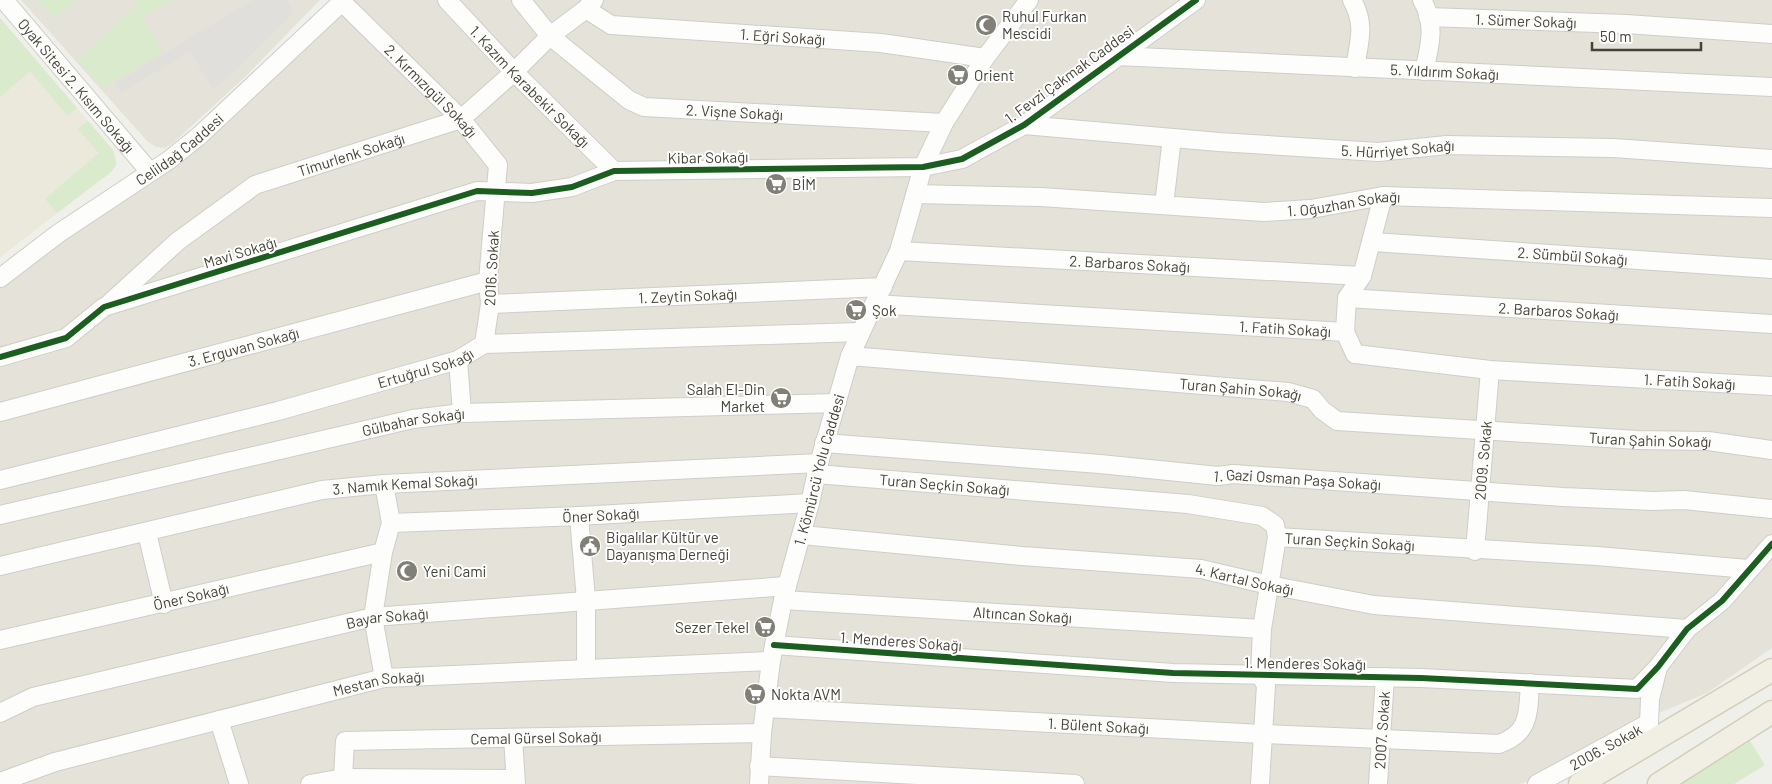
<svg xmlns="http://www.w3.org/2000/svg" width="1772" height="784" font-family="Barlow,sans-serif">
<rect width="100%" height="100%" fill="#f0f0eb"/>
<g fill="#e4e2d9">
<path d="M21,0H320L246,76L173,143L165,148L156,147L148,142Z"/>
<path d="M349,0H1772V648L1707,693L1642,720L1533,780L1519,784H0V283L87,219Z"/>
</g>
<path fill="#ebe9db" d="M0,18L113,150L116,158V165L111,172L0,257Z"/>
<g fill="#daeacc">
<path d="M37,0H76L55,19Z"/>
<path d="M135,0H171L142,18L163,52L103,88L77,60L138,4Z"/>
<path d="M0,18L77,108L68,116L30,71L0,97Z"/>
<path d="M88,121L113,150L116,165L111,172L57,213L45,199L99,153L78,129Z"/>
<path d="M1750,741L1765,765L1734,784H1681Z"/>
</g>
<path fill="#e0dfdb" d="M253,0H287L294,12L220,85L213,89L190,51L121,93L115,83Z"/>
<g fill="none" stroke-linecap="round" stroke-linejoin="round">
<g stroke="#cecec8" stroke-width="20">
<g id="minor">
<path id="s1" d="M4,0L150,172"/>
<path id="s2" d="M447,0L514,72L614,171"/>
<path id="s3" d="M521,0L550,36L629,100L644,107L944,123"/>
<path d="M1352,0C1366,25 1359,41 1355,68"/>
<path d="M1422,0C1436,24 1430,46 1424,71"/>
<path id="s4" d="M342,2L461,119L498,165L488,281L490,304L484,344"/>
<path id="s5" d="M586,9L611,25L881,43L985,58"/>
<path id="s6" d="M1428,17L1626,24L1772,34"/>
<path id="s7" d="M1117,56L1772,87"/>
<path id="s8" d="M1024,125L1219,142L1378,152L1447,145L1613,148L1772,159"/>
<path id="s9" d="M915,194L1041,197L1264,212L1311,209L1383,196L1772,208"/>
<path d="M1164,205L1172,138"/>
<path id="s10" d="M1373,242L1772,269"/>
<path id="s11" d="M899,251L1362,276"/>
<path id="s12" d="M0,278L59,233L169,160L199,136L344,0"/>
<path id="s13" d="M1347,298L1772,324"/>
<path id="s14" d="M110,303L178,241L255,185L461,119L514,72L550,36L586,9L594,0"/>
<path id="s15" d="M490,304L883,287"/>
<path id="s16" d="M874,304L1345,332L1355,354L1490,370L1772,386"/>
<path d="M1345,332L1347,298L1362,276L1383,196"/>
<path id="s17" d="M850,356L1288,392L1313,399L1322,410L1337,421L1637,440L1708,441L1772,450"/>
<path d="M0,357L66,338L104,307L477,191L532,193L572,187L614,171L923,167L962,159L1024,125L1196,0"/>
<path d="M458,360L462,413"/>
<path id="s18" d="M0,412L488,281"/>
<path id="s19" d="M824,443L1100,464L1218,476L1233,474L1563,497L1653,501L1684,500L1772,509"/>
<path id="s20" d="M816,474L1188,504L1262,516L1275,525L1277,537L1597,556L1748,569"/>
<path id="s21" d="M0,480L278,411L458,360L484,344L860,332"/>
<path id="s22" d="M0,515L413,419L462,413L837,403"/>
<path d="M579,516L586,600V668"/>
<path id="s23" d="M391,523L579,516L810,503"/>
<path d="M147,533L164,604"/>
<path id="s24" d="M802,535L1022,556L1201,569L1269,585L1374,605L1687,629"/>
<path id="s25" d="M1475,551L1490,370"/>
<path id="s26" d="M0,566L322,490L384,484L819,463"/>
<path id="s27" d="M783,600L1262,629"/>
<path id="s28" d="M0,640L383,552"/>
<path d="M774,645L1173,673L1421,678L1637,689L1658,667L1687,629L1722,601L1772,544"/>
<path d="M384,678L373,617L383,552L391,523L384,484"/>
<path id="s29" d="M765,708L1262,734L1499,744C1531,733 1528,711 1530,683"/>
<path id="s30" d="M0,713L33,697L373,617L787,586"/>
<path d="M219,720L239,784"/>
<path d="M513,738L516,784"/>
<path d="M759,766L1075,784"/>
<path id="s31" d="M343,778L345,741L762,733"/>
<path id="s32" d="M0,782L55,762L384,678L771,661"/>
<path d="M310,784L343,778L515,779"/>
<path id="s33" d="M759,784L762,733L771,661L783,600L810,503L819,463L850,356L899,251L923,167L944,123L985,58L1029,0"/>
<path d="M1260,784L1266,685L1260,675L1262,629L1277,537"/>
<path id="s34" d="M1378,784L1385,677"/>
<path id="s35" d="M1537,784L1649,723L1650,699L1658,667"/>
</g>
</g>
<g stroke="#d2ceba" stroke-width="25">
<g id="major">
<path d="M1580,784L1772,670"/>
<path d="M1659,784L1772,712"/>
</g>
</g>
<use href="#minor" stroke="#fdfdfc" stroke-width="18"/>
<use href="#major" stroke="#f1efe4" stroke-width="22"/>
<g stroke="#fff" stroke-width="9">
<g id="cycleway">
<path d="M0,357L66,338L104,307L477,191L532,193L572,187L614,171L923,167L962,159L1024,125L1196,0"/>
<path d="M774,645L1173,673L1421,678L1637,689L1658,667L1687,629L1722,601L1772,544"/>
</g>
</g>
<use href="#cycleway" stroke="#1b5e20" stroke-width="6"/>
</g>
<defs>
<g id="mosque-disc" transform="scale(1.125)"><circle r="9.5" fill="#827f76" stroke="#fff"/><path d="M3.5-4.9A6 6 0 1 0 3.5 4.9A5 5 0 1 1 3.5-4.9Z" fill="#fff"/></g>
<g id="supermarket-disc" transform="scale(1.125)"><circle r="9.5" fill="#827f76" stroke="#fff"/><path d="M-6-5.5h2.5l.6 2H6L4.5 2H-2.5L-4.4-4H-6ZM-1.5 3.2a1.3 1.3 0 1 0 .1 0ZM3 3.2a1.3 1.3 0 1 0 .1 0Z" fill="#fff"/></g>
<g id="civic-disc" transform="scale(1.125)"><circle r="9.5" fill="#827f76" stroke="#fff"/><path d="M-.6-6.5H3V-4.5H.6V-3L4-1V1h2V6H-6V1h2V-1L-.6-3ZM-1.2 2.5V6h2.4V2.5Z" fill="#fff"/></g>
</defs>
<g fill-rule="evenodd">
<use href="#mosque-disc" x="986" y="25"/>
<use href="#supermarket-disc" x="958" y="75"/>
<use href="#supermarket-disc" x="776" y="184"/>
<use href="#supermarket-disc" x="856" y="310"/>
<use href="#supermarket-disc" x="781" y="398"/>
<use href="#civic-disc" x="590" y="546"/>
<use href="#mosque-disc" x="407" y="571"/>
<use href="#supermarket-disc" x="765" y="627"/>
<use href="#supermarket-disc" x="755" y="694"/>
</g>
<g text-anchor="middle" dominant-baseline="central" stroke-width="4" stroke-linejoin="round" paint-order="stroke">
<g font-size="15" fill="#474237" stroke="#fff" text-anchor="start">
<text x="1002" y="16">Ruhul Furkan<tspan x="1002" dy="17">Mescidi</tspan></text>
<text x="974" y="75">Orient</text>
<text x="792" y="184">BİM</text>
<text x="872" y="310">Şok</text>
<text x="765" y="389" text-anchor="end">Salah El-Din<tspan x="765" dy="17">Market</tspan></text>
<text x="606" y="537">Bigalılar Kültür ve<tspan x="606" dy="17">Dayanışma Derneği</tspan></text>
<text x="423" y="571">Yeni Cami</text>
<text x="749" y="627" text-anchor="end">Sezer Tekel</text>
<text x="771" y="694">Nokta AVM</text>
</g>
<g font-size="15" fill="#474237" stroke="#fff">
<text stroke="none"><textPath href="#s6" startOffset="98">1. Sümer Sokağı</textPath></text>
<text stroke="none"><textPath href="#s5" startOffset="202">1. Eğri Sokağı</textPath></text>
<text stroke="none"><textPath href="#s7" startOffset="328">5. Yıldırım Sokağı</textPath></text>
<text transform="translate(1069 74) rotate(-36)">1. Fevzi Çakmak Caddesi</text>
<text stroke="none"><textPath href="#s1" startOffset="112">Oyak Sitesi 2. Kısım Sokağı</textPath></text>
<text stroke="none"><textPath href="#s2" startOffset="120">1. Kazım Karabekir Sokağı</textPath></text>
<text stroke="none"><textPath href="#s4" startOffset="126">2. Kırmızıgül Sokağı</textPath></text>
<text stroke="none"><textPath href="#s3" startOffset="255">2. Vişne Sokağı</textPath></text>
<text stroke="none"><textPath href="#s12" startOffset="221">Celildağ Caddesi</textPath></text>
<text stroke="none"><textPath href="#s8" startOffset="375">5. Hürriyet Sokağı</textPath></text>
<text stroke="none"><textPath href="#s14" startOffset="288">Timurlenk Sokağı</textPath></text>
<text transform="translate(708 157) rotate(-1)">Kibar Sokağı</text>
<text stroke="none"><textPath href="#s9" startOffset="430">1. Oğuzhan Sokağı</textPath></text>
<text transform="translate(240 252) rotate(-17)">Mavi Sokağı</text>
<text stroke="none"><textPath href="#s10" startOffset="200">2. Sümbül Sokağı</textPath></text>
<text stroke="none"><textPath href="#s11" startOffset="231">2. Barbaros Sokağı</textPath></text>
<text transform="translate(491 268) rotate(-87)">2016. Sokak</text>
<text stroke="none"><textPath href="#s15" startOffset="198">1. Zeytin Sokağı</textPath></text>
<text stroke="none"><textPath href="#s13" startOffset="212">2. Barbaros Sokağı</textPath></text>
<text stroke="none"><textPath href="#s16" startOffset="412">1. Fatih Sokağı</textPath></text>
<text stroke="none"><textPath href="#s18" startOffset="252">3. Erguvan Sokağı</textPath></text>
<text stroke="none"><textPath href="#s21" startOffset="440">Ertuğrul Sokağı</textPath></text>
<text stroke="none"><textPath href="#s16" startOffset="832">1. Fatih Sokağı</textPath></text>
<text stroke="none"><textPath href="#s17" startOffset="392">Turan Şahin Sokağı</textPath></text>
<text stroke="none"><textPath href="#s22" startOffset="424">Gülbahar Sokağı</textPath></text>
<text stroke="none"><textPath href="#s17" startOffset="812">Turan Şahin Sokağı</textPath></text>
<text stroke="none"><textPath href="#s25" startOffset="91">2009. Sokak</textPath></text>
<text stroke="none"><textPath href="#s33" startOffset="321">1. Kömürcü Yolu Caddesi</textPath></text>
<text stroke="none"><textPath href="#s19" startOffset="475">1. Gazi Osman Paşa Sokağı</textPath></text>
<text stroke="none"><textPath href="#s20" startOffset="129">Turan Seçkin Sokağı</textPath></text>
<text stroke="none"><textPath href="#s26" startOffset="414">3. Namık Kemal Sokağı</textPath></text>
<text stroke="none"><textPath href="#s23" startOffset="210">Öner Sokağı</textPath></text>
<text stroke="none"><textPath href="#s20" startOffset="549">Turan Seçkin Sokağı</textPath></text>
<text stroke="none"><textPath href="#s24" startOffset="445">4. Kartal Sokağı</textPath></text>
<text stroke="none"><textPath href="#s28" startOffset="196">Öner Sokağı</textPath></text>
<text stroke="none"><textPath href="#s27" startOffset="240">Altıncan Sokağı</textPath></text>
<text stroke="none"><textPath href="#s30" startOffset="400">Bayar Sokağı</textPath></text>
<text transform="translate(901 641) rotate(4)">1. Menderes Sokağı</text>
<text transform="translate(1305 663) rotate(1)">1. Menderes Sokağı</text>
<text stroke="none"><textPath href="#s32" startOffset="392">Mestan Sokağı</textPath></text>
<text stroke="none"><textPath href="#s29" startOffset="334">1. Bülent Sokağı</textPath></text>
<text stroke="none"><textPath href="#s34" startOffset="54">2007. Sokak</textPath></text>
<text stroke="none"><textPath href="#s31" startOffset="228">Cemal Gürsel Sokağı</textPath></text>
<text stroke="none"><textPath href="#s35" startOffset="78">2006. Sokak</textPath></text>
</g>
</g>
<path d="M1592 42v8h109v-8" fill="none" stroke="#474237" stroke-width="2.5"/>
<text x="1600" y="42" font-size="15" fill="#474237" stroke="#ffffff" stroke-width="4" paint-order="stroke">50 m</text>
</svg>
